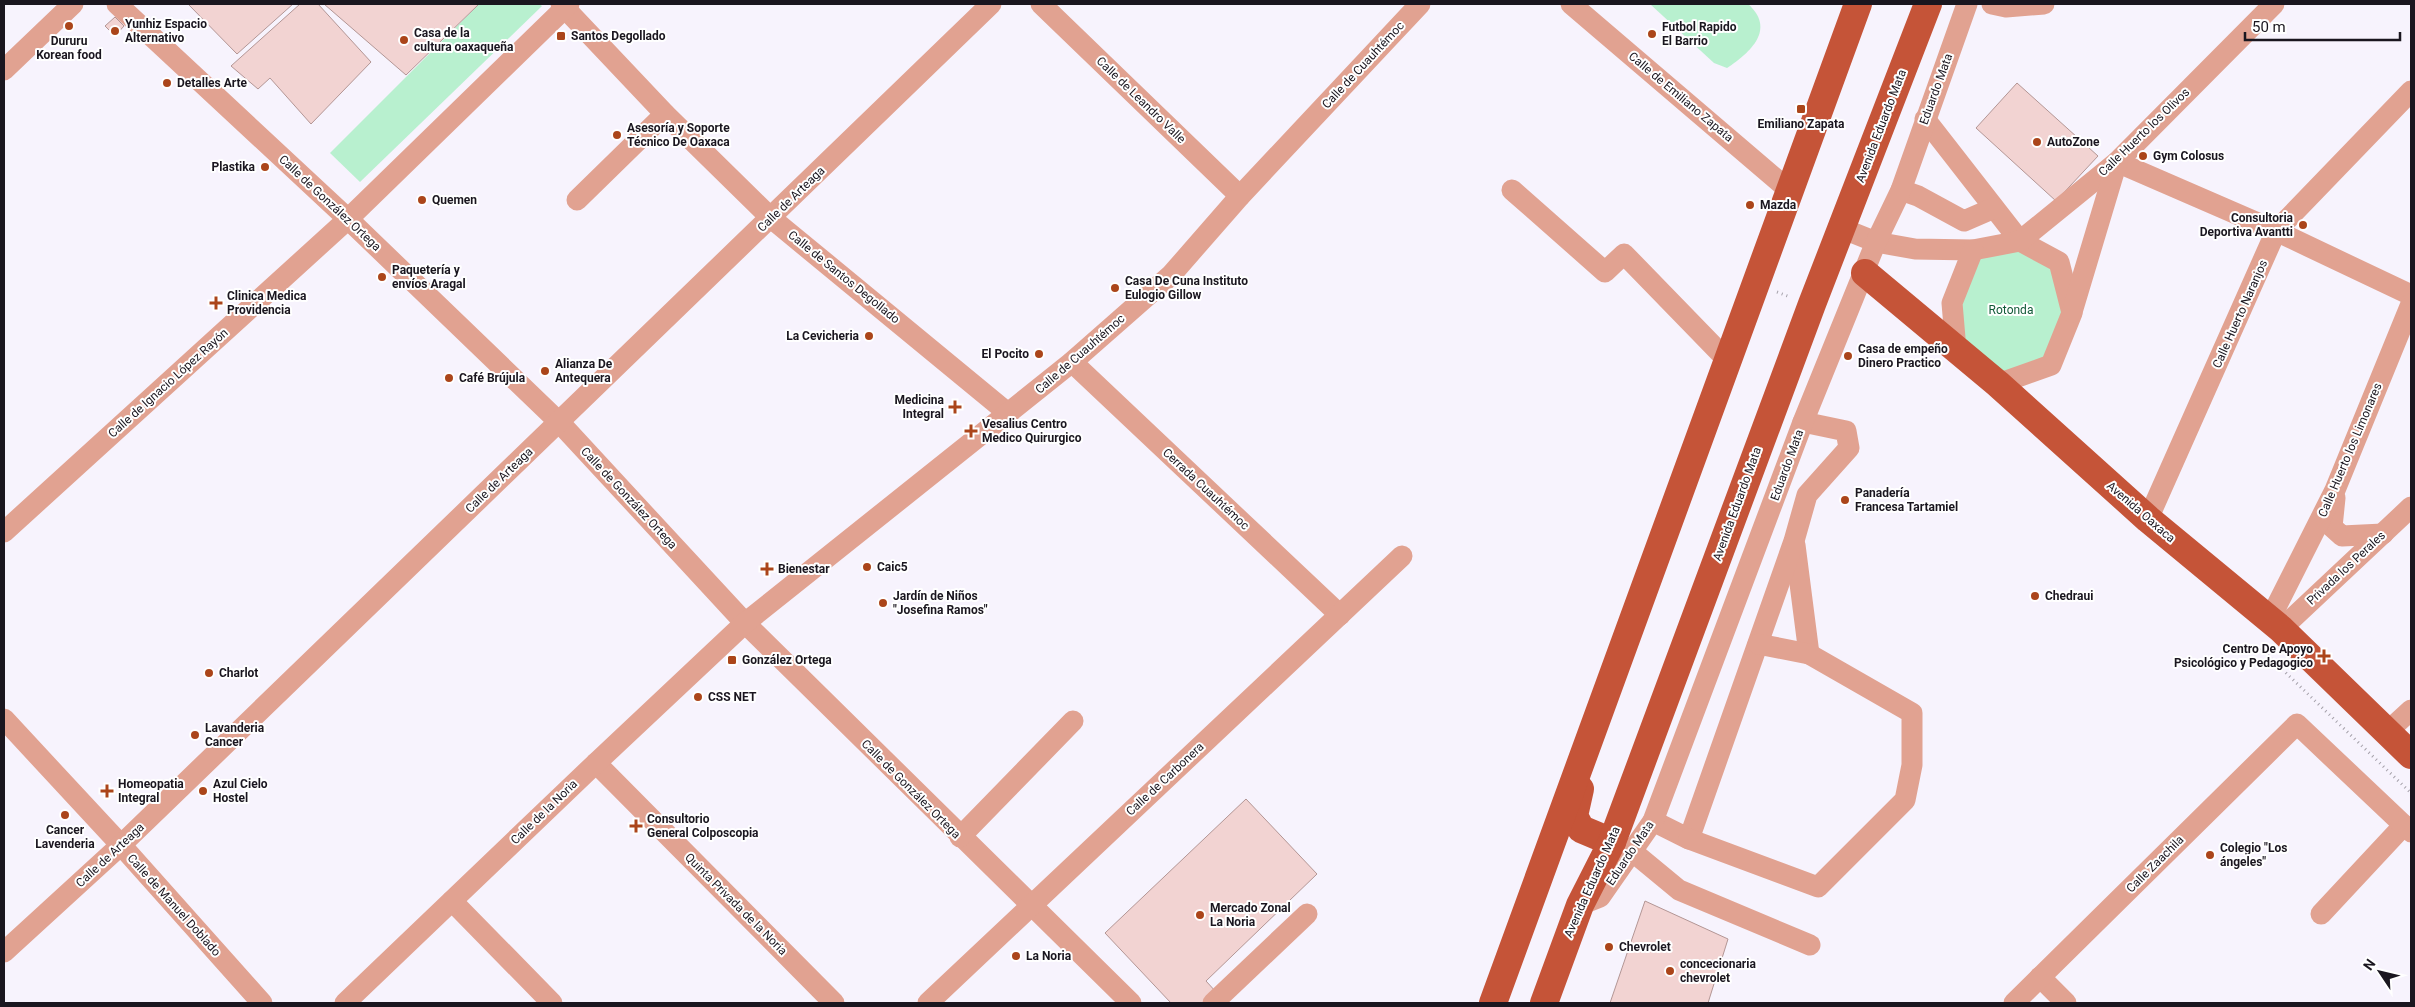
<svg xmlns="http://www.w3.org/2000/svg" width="2415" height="1007" font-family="Roboto,sans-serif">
<rect width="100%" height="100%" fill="#f7f3fd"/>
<g fill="#b8f0cf">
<path d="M479,4H539L542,6L360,182L330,153Z"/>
<path d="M1650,4H1748C1776,29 1751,52 1727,68L1714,63Z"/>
<path d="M2018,246L2056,264L2070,310L2049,362L1996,382L1959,348L1953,302L1978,255Z"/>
</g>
<g fill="#f2d3d2" stroke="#b39695">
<path d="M188,4H293L237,54Z"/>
<path d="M300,4H318L371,62L311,124L270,78L258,89L231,66Z"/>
<path d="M324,4H479L406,75Z"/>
<path d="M115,17L124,26L115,36L105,26Z"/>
<path d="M2017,83L2098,156L2056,201L1976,128Z"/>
<path d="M1246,799L1317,874L1206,981L1217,993L1206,1003H1171L1105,933Z"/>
<path d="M1645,901L1728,939L1708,1003H1610Z"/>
</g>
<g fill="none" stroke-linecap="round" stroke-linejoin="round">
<g stroke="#a5a1aa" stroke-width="3" stroke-dasharray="1 4" stroke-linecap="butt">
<path d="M1777,292L1790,297"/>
<path d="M2263,645L2260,648L2411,793"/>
</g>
<g stroke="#e1a291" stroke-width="21">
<path d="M117,4L348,219L560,423L745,623L1131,1003"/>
<path d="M561,4L665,114L771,218L1009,414"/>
<path d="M1041,4L1240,196"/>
<path d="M1571,4L1790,191"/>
<path d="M1992,4L2006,7L2044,4"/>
<path d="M4,70L73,4"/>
<path d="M1925,119L2020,241L2059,262L2072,313L2051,365L1998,384"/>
<path d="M2117,162L2276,231L2411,295"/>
<path d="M1512,190L1605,272L1624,254L1728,361"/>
<path d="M1901,190L1918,196L1964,221L1994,208"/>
<path d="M577,200L665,114"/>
<path d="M1841,228L1876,242L1915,249L1973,250L2020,241L2117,162L2274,4"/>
<path d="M2072,312L2117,162"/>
<path d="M1956,350L1952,303L1973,250"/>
<path d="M1072,362L1340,615"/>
<path d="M2335,498L2332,527L2342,536L2383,534"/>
<path d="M2148,519L2276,231L2411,91"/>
<path d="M4,532L348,219L569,4"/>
<path d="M1795,545L1809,654"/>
<path d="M2270,619L2335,490L2411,304"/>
<path d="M2281,629L2411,507"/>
<path d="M4,719L121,845L262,1003"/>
<path d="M2387,732L2411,710"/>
<path d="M596,763L834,1003"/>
<path d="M1653,821L1689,839L1794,541L1807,495L1849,448L1846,431L1803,422"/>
<path d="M960,837L1073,721"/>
<path d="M1689,839L1818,887L1905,800L1912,765V713L1809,654L1758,644"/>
<path d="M1621,846L1633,852L1679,890L1810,945"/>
<path d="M452,901L552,1003"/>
<path d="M1580,905L1600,897L1653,821L1803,422L1876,242L1901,190L1967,4"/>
<path d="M2321,914L2404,825"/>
<path d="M4,952L121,845L991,4"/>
<path d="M2040,977L2066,1003"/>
<path d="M345,1003L596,763L745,623L1072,362L1171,275L1240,196L1420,4"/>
<path d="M928,1003L1402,556"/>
<path d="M1213,1003L1307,914"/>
<path d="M2014,1003L2297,724L2411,832"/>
</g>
<g stroke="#c55438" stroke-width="28">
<path d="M1865,273L1998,384L2148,519L2281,629L2411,755"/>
<path d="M1580,789L1574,816L1581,829L1612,842"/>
<path d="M1493,1003L1858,4"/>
<path d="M1544,1003L1580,905L1612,842L1812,304L1928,4"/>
</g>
</g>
<g fill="#ab451a" stroke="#fff" stroke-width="2">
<circle cx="69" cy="26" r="5"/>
<circle cx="115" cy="31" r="5"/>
<circle cx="1652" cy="34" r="5"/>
<rect x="556" y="31" width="10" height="10" rx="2.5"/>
<circle cx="404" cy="40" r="5"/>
<circle cx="167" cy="83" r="5"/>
<rect x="1796" y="104" width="10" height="10" rx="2.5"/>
<circle cx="617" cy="135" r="5"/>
<circle cx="2037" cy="142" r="5"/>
<circle cx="2143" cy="156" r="5"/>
<circle cx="265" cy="167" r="5"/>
<circle cx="422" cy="200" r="5"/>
<circle cx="1750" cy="205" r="5"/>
<circle cx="2303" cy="225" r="5"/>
<circle cx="382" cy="277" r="5"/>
<circle cx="1115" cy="288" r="5"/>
<path d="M213.5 295.5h5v5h5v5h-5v5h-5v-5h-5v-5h5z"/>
<circle cx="869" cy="336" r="5"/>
<circle cx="1039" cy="354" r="5"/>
<circle cx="1848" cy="356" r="5"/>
<circle cx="545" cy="371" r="5"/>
<circle cx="449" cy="378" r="5"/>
<path d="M952.5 399.5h5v5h5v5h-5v5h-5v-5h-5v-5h5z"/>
<path d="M968.5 423.5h5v5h5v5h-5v5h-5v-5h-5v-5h5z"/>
<circle cx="1845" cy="500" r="5"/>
<circle cx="867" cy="567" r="5"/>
<path d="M764.5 561.5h5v5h5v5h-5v5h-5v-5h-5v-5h5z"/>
<circle cx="2035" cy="596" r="5"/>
<circle cx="883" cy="603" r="5"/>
<path d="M2321.5 648.5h5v5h5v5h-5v5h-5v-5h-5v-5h5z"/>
<rect x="727" y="655" width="10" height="10" rx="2.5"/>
<circle cx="209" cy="673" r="5"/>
<circle cx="698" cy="697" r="5"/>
<circle cx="195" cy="735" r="5"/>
<path d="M104.5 783.5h5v5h5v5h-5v5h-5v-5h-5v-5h5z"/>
<circle cx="203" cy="791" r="5"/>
<circle cx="65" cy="815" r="5"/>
<path d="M633.5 818.5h5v5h5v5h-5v5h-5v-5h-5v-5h5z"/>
<circle cx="2210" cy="855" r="5"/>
<circle cx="1200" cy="915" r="5"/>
<circle cx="1609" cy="947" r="5"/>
<circle cx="1016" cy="956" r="5"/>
<circle cx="1670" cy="971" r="5"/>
</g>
<g text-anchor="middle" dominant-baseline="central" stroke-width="4" stroke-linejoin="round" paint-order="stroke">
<g font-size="12" font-weight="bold" fill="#1a161f" stroke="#fff" text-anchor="start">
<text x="125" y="24">Yunhiz Espacio<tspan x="125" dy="14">Alternativo</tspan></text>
<text x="1662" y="27">Futbol Rapido<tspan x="1662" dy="14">El Barrio</tspan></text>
<text x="414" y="33">Casa de la<tspan x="414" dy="14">cultura oaxaqueña</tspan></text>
<text x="571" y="36">Santos Degollado</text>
<text x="69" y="41" text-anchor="middle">Dururu<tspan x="69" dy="14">Korean food</tspan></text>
<text x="177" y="83">Detalles Arte</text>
<text x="1801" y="124" text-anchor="middle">Emiliano Zapata</text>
<text x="627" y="128">Asesoría y Soporte<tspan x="627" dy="14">Técnico De Oaxaca</tspan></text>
<text x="2047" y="142">AutoZone</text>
<text x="2153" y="156">Gym Colosus</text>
<text x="255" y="167" text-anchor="end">Plastika</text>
<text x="432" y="200">Quemen</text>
<text x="1760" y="205">Mazda</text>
<text x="2293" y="218" text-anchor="end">Consultoria<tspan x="2293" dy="14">Deportiva Avantti</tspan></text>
<text x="392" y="270">Paquetería y<tspan x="392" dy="14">envíos Aragal</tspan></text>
<text x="1125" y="281">Casa De Cuna Instituto<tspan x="1125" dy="14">Eulogio Gillow</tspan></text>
<text x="227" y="296">Clinica Medica<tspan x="227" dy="14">Providencia</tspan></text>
<text x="859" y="336" text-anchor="end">La Cevicheria</text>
<text x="1858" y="349">Casa de empeño<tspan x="1858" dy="14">Dinero Practico</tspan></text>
<text x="1029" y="354" text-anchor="end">El Pocito</text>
<text x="555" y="364">Alianza De<tspan x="555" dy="14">Antequera</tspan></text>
<text x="459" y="378">Café Brújula</text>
<text x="944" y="400" text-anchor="end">Medicina<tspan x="944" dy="14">Integral</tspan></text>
<text x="982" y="424">Vesalius Centro<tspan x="982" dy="14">Medico Quirurgico</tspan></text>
<text x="1855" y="493">Panadería<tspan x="1855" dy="14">Francesa Tartamiel</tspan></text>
<text x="877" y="567">Caic5</text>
<text x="778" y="569">Bienestar</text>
<text x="893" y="596">Jardín de Niños<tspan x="893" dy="14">"Josefina Ramos"</tspan></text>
<text x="2045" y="596">Chedraui</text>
<text x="2313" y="649" text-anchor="end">Centro De Apoyo<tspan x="2313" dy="14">Psicológico y Pedagogico</tspan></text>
<text x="742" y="660">González Ortega</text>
<text x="219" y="673">Charlot</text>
<text x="708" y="697">CSS NET</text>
<text x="205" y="728">Lavanderia<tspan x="205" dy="14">Cancer</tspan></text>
<text x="118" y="784">Homeopatia<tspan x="118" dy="14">Integral</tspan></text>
<text x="213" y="784">Azul Cielo<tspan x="213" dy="14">Hostel</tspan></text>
<text x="647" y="819">Consultorio<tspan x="647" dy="14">General Colposcopia</tspan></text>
<text x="65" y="830" text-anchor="middle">Cancer<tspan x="65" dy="14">Lavenderia</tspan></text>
<text x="2220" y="848">Colegio "Los<tspan x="2220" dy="14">ángeles"</tspan></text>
<text x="1210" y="908">Mercado Zonal<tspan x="1210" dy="14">La Noria</tspan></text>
<text x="1619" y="947">Chevrolet</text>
<text x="1026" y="956">La Noria</text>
<text x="1680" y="964">concecionaria<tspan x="1680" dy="14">chevrolet</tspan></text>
</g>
<g font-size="12" fill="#1a161f" stroke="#fff">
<text transform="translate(1363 65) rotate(-47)">Calle de Cuauhtémoc</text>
<text transform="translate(1936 89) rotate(-70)">Eduardo Mata</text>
<text transform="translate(1681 97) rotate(40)">Calle de Emiliano Zapata</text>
<text transform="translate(1141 100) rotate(44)">Calle de Leandro Valle</text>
<text transform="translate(1881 126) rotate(-69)">Avenida Eduardo Mata</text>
<text transform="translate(2144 132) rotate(-44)">Calle Huerto los Olivos</text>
<text transform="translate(791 199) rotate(-44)">Calle de Arteaga</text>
<text transform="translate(330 203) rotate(43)">Calle de González Ortega</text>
<text transform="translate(844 277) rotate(39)">Calle de Santos Degollado</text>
<text transform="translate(2240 314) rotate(-66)">Calle Huerto Naranjos</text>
<text transform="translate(1080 354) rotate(-41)">Calle de Cuauhtémoc</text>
<text transform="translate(168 383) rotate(-42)">Calle de Ignacio López Rayón</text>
<text transform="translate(2350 450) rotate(-67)">Calle Huerto los Limonares</text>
<text transform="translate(1787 465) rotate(-70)">Eduardo Mata</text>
<text transform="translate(499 480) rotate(-44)">Calle de Arteaga</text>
<text transform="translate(1206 489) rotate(43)">Cerrada Cuauhtémoc</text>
<text transform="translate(629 498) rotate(47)">Calle de González Ortega</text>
<text transform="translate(1737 504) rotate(-70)">Avenida Eduardo Mata</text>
<text transform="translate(2141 512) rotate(41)">Avenida Oaxaca</text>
<text transform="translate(2346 568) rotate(-43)">Privada los Perales</text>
<text transform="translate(1165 779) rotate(-43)">Calle de Carbonera</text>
<text transform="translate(911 789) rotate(45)">Calle de González Ortega</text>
<text transform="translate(544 812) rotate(-44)">Calle de la Noria</text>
<text transform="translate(1630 853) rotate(-56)">Eduardo Mata</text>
<text transform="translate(110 855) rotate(-43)">Calle de Arteaga</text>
<text transform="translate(2155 864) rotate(-45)">Calle Zaachila</text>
<text transform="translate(1592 882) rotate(-66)">Avenida Eduardo Mata</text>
<text transform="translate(736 904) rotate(45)">Quinta Privada de la Noria</text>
<text transform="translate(174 905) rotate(48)">Calle de Manuel Doblado</text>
</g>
<g font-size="12" fill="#115a38" stroke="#fff">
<text x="2011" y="310">Rotonda</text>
</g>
</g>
<rect width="2415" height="1007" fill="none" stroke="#1a161f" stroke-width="10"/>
<g transform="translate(2380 972) rotate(305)" stroke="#ffffff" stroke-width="4" paint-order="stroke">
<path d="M0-4L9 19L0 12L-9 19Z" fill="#1a161f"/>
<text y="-8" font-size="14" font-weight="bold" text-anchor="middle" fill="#1a161f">N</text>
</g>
<path d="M2245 32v8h155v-8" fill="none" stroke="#1a161f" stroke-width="2.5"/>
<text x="2252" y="32" font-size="15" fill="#1a161f" stroke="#ffffff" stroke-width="4" paint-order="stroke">50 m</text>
</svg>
